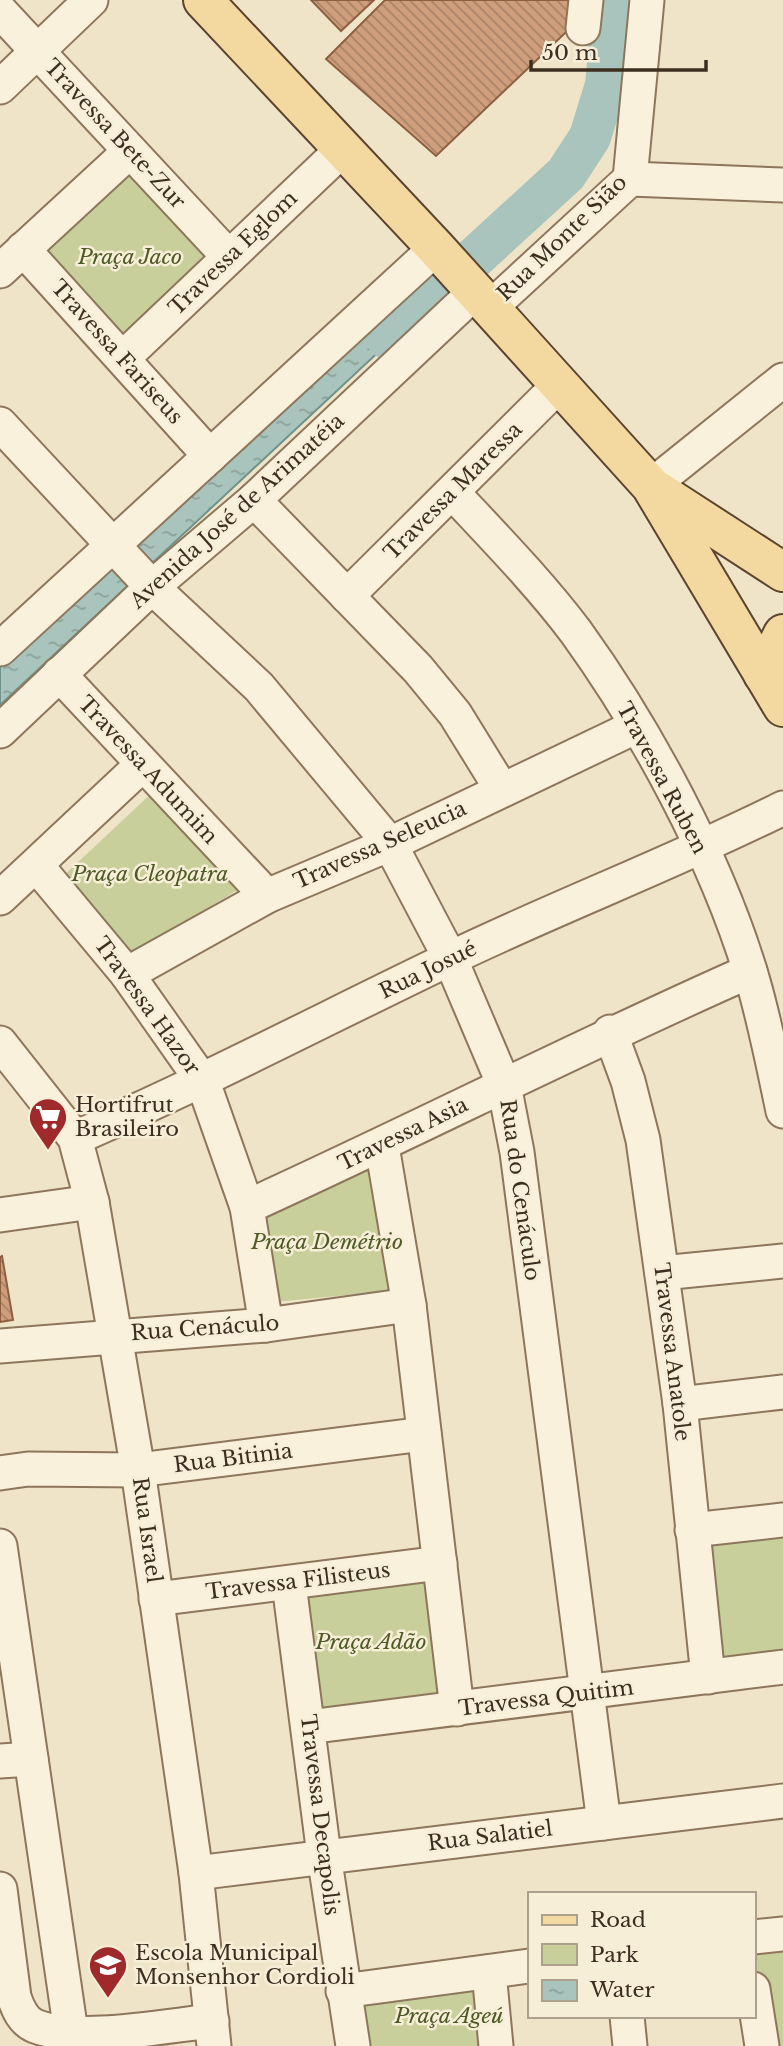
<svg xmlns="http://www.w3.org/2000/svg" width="783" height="2046" font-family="'Libre Baskerville',serif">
<defs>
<pattern id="water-ripples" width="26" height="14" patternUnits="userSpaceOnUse" patternTransform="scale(1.75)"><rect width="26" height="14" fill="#a9c4bc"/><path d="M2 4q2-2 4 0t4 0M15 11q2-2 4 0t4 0" fill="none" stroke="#8ba098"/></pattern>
<pattern id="building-back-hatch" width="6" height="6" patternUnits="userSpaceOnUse" patternTransform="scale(1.75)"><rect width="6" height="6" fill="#cf9f7d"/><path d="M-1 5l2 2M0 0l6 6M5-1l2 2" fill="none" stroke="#a98266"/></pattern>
</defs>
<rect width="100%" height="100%" fill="#f0e4c8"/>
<g fill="#c9cf9b">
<path d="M130,161L229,265L132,355L34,251Z"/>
<path d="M155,790L239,889L126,958L59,880Z"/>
<path d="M371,1161L389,1291L275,1302L263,1210Z"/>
<path d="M783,1529V1649L713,1659L702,1536Z"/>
<path d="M426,1572L443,1698L316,1707L302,1591Z"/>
<path d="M783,1942V2046H767L753,1951Z"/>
<path d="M481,1982L488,2046H365L358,1996Z"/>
</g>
<path fill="url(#water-ripples)" stroke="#6f938a" stroke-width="2" d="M411,282L431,303L0,705V667Z"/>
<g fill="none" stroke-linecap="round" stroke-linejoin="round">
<path stroke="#a9c4bc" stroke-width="42" d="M387,338L566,174L590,137L606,85L614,0"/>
</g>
<g fill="url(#building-back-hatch)" stroke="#8d5f41" stroke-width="2">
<path d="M311,0H374L341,31Z"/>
<path d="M385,0H582L580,35L565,33L436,156L326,59Z"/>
<path d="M2,1256L13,1320L0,1322V1257Z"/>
</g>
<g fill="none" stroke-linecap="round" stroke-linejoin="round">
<g stroke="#8d765c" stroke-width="37">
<g id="minor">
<path d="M0,11L229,257"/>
<path d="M583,28L586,0"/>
<path d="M0,87L91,0"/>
<path d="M630,179L783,185"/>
<path d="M23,249L210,456"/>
<path d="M0,271L130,151"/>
<path d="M490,308L630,179L647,0"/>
<path d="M123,358L344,148"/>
<path d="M0,424L152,587L259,687L390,844L450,958L504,1085L517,1152L604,1823"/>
<path d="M651,486L783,380"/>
<path d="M453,493C495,538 539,583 576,632C646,729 715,857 750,971C764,1016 773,1064 783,1111"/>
<path d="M254,500L418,669L455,714L502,790"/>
<path d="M347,596L558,386"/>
<path d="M0,649L436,248"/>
<path d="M59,674L267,896"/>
<path d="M0,731L152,587L254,500L475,292"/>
<path d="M37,866L127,974L203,1082L247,1207L266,1325"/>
<path d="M0,898L142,765"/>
<path d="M127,974L267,896L390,844L637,726"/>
<path d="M610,1032L628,1081L643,1140L680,1404L708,1677"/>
<path d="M0,1043L75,1138L92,1202L138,1470L196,1873L214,2046"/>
<path d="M75,1138C202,1083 324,1019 449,959C559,906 673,863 783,808"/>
<path d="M382,1146L409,1305L457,1709"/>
<path d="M247,1207C416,1130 580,1046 750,971"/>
<path d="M0,1215L92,1202"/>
<path d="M662,1273L783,1261"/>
<path d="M0,1346L266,1325L409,1305"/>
<path d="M680,1404L783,1392"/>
<path d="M0,1473L28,1469L138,1470L424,1434"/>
<path d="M692,1530L783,1520"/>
<path d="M0,1546L73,2046"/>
<path d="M289,1584L324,1855L353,2046"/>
<path d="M156,1599L440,1563"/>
<path d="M308,1727L783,1667"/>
<path d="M0,1761L31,1759"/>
<path d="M196,1873L783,1801"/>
<path d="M0,1889L14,1997C18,2009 23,2021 35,2026C78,2043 164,2026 212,2021"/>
<path d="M753,1937L783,1934"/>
<path d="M489,1972L496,2046"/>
<path d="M753,1989L762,2046"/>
<path d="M343,1991L529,1966"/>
<path d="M627,2016L630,2046"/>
</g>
</g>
<g stroke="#5b4430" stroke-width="42">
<g id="major">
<path d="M203,0L436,248L651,486L783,707"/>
<path d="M658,491L783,572"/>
<path d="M763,674L783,634"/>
</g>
</g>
<use href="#minor" stroke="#faf1dc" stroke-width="33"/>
<use href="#major" stroke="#f3d9a0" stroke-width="38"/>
</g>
<defs>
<g id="supermarket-pin" transform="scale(2.0125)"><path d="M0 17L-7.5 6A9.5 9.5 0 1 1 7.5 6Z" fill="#9e2a2b" stroke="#f7eed8"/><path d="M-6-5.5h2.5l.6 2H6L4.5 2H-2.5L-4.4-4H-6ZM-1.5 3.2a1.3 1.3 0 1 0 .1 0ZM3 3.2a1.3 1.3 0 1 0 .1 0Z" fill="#fff"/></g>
<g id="school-pin" transform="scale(2.0125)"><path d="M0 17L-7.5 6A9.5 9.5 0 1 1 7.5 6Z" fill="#9e2a2b" stroke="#f7eed8"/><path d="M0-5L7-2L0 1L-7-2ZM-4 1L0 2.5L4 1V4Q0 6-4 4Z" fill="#fff"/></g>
</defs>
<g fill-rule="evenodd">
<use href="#supermarket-pin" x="48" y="1117"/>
<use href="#school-pin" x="108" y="1965"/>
</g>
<g text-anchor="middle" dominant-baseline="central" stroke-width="5" stroke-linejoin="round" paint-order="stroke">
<g font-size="21" fill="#3d2e20" stroke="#f7eed8">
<text transform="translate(115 134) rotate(47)">Travessa Bete-Zur</text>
<text transform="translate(562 238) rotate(-44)">Rua Monte Sião</text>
<text transform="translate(233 253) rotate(-44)">Travessa Eglom</text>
<text transform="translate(117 352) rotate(48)">Travessa Fariseus</text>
<text transform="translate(453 491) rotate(-45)">Travessa Maressa</text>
<text transform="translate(237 511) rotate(-42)">Avenida José de Arimatéia</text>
<text transform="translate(148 770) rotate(47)">Travessa Adumim</text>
<text transform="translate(662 778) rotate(62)">Travessa Ruben</text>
<text transform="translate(380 845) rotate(-24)">Travessa Seleucia</text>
<text transform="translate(428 970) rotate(-26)">Rua Josué</text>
<text transform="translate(147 1006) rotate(54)">Travessa Hazor</text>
<text transform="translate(403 1134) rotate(-26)">Travessa Asia</text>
<text transform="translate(520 1190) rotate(82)">Rua do Cenáculo</text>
<text transform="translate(205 1328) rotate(-4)">Rua Cenáculo</text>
<text transform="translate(672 1352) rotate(83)">Travessa Anatole</text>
<text transform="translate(233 1458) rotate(-7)">Rua Bitinia</text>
<text transform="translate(147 1530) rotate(82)">Rua Israel</text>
<text transform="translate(298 1581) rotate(-7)">Travessa Filisteus</text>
<text transform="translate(546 1698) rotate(-7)">Travessa Quitim</text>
<text transform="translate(320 1815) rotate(83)">Travessa Decapolis</text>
<text transform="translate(490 1836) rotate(-7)">Rua Salatiel</text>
</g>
<g font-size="21" font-style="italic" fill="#4d5a26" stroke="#f7eed8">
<text x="130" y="257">Praça Jaco</text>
<text x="150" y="874">Praça Cleopatra</text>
<text x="327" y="1242">Praça Demétrio</text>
<text x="371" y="1642">Praça Adão</text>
<text x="449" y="2016">Praça Ageú</text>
</g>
<g font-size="21" fill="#3d2e20" stroke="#f7eed8" text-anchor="start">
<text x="75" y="1105">Hortifrut<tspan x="75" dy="24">Brasileiro</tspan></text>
<text x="135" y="1953">Escola Municipal<tspan x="135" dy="24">Monsenhor Cordioli</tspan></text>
</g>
</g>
<rect x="528" y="1892" width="228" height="126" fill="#f7eed8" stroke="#ada18e" stroke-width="2"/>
<rect x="542" y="1915" width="35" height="10" fill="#f3d9a0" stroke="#ada18e" stroke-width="2"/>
<text x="590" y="1927" font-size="21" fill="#3d2e20">Road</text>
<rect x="542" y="1944" width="35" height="21" fill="#c9cf9b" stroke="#ada18e" stroke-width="2"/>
<text x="590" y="1962" font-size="21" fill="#3d2e20">Park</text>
<rect x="542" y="1980" width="35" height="21" fill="url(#water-ripples)" stroke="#ada18e" stroke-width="2"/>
<text x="590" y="1997" font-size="21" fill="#3d2e20">Water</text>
<path d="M531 60v10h175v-10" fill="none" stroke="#3d2e20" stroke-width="3.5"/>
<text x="542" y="60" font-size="21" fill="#3d2e20" stroke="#f7eed8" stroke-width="5" paint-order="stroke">50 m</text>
</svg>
